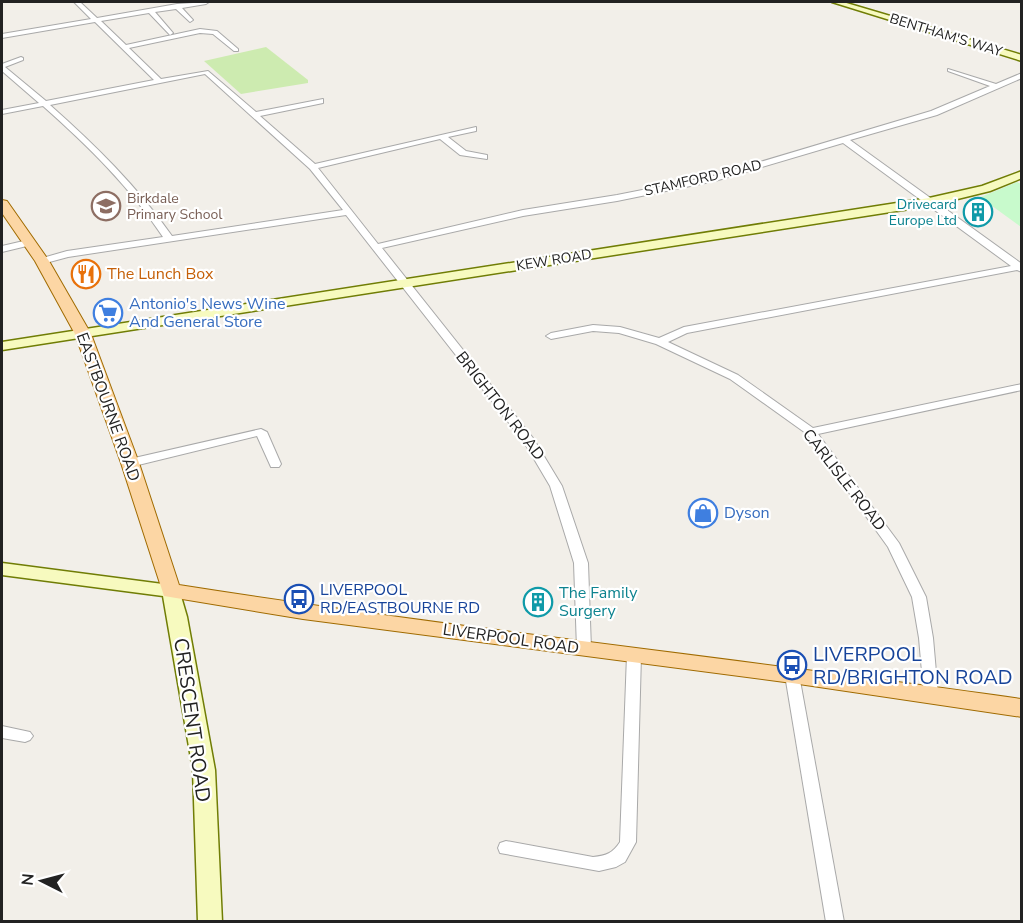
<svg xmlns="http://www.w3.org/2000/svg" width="1023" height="923" font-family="'Nunito Sans',sans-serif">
<rect width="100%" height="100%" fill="#f2efe9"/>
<path fill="#cdebb0" d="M266,47L308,80V83L241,94L204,61Z"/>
<path fill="#c8facc" d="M1017,182L1021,184V227L988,203L979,207L981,197Z"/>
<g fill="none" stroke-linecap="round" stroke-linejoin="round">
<g stroke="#a9a9a9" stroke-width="2">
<g id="street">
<path d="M74,2H80L97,18L177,4L209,2L206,4L182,8L193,20L190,22L176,9L155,12L173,33L170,35L149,13L101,21L126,45L200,29L217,31L238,49V51H234L213,34L200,33L129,48L161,79L208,71L256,112L323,99V103L260,116L315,164L476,127V131L448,137L466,151L487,155V159L460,155L440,139L318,168L378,244L523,210L617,195L713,176L931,111L990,86L948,71V69L996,84L1022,73V78L937,115L850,140L1022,264V272L1017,270L687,333L668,342L738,375L813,428L1022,384V390L818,434L899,543L926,597L933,638L938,695L936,699L931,701L926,699L924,695L919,638L912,597L888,547L807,434L730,379L656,344L619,333L593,331L551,339L546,336L551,333L593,325L620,327L659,338L684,327L1011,266L843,143L715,181L617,201L523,216L382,248L533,438L562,486L588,563L591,649L589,653L584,654L579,653L577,649L574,563L550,486L524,442L346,215L68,257L42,264L39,263V259L67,251L163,237C130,187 88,146 43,106L2,114V110L39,103L2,71V64L21,57L23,58V60L5,67L46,101L154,80L95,22L2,38V34L91,19ZM205,74L310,169L343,210L172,236C137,186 95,145 50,105Z"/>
<path d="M28,240L33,243L31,245L2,252V246Z"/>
<path d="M261,429L267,432L281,464L279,467H271L257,436L130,467L124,463L130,459Z"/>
<path d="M634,650L639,651L641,655L636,842L625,862L616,867L599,871L500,853L498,848L500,843L506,841L593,857C606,856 613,853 620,842L627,655L629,651Z"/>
<path d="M792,669L797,671L799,675L844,922H826L785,675L787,671Z"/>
<path d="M2,726L30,732L33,736L30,740L25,742L2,738Z"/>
</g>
</g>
<g stroke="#707d05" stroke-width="3">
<g id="secondary">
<path d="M832,2H843L1022,55V61Z"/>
<path d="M1022,171V178L990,191L929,206L2,350V342L929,198L982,186Z"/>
<path d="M2,563L178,586L187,617L215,770L222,922H198L193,770L163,596L2,575Z"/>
</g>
</g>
<g stroke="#a06b00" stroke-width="2">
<path id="primary" d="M2,200L7,201L49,261L91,334L139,463L179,585C459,629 741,659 1022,699V717L792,683L303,619L164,596L121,463L75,334L35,261L2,213Z"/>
</g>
<use href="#street" fill="#fff" fill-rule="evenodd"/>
<use href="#secondary" fill="#f7fabf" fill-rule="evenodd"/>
<use href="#primary" fill="#fcd6a4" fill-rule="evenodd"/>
</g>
<defs>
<g id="school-ring" transform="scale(1.5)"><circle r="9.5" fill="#fff" stroke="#8d6e63" stroke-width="1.5"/><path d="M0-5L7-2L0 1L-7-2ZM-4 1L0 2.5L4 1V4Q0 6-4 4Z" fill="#8d6e63"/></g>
<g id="building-ring" transform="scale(1.5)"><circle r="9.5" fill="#fff" stroke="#0f9aa8" stroke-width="1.5"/><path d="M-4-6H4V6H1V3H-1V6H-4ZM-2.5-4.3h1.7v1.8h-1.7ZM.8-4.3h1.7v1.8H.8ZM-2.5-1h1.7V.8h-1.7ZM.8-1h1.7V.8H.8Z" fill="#0f9aa8"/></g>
<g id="restaurant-ring" transform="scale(1.5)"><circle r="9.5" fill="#fff" stroke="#e8710a" stroke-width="1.5"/><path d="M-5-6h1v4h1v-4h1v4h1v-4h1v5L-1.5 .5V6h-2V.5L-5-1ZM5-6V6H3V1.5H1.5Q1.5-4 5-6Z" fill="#e8710a"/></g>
<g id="supermarket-ring" transform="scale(1.5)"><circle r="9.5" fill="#fff" stroke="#3f7fe0" stroke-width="1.5"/><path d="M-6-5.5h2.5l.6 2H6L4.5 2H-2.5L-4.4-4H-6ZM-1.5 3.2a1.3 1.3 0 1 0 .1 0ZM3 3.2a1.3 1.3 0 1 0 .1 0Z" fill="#3f7fe0"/></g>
<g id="shop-ring" transform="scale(1.5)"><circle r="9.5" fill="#fff" stroke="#3f7fe0" stroke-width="1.5"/><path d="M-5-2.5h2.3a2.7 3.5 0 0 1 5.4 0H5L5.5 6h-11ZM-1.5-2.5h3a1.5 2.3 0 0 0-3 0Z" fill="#3f7fe0"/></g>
<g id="bus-ring" transform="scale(1.5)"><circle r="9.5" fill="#fff" stroke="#1a4fb4" stroke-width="1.5"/><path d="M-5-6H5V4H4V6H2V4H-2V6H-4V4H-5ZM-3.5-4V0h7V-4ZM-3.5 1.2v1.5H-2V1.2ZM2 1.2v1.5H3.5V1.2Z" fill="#1a4fb4"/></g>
</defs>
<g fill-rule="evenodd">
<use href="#school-ring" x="106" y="206"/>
<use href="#building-ring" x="978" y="212"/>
<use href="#restaurant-ring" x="86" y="274"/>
<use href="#supermarket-ring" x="108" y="313"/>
<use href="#shop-ring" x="703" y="513"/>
<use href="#bus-ring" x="299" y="599"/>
<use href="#building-ring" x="538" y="602"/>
<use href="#bus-ring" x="792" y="665"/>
</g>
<g text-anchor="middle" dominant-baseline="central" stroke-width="4.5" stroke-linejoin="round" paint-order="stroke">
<g font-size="14" fill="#222" stroke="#fff">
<text transform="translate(946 35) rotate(17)">BENTHAM'S WAY</text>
<text transform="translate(703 178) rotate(-13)">STAMFORD ROAD</text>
<text transform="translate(554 260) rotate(-9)">KEW ROAD</text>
</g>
<g font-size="14" fill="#785e54" stroke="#fff" text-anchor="start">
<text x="127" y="198">Birkdale<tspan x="127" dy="16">Primary School</tspan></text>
</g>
<g font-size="14" fill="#0d838f" stroke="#fff" text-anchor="end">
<text x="957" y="204">Drivecard<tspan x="957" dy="16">Europe Ltd</tspan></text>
</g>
<g font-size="16" fill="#c56008" stroke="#fff" text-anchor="start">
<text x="107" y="274">The Lunch Box</text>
</g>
<g font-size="16" fill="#366cbe" stroke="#fff" text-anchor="start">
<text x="129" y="304">Antonio's News Wine<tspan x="129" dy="18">And General Store</tspan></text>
<text x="724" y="513">Dyson</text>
</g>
<g font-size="16" fill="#222" stroke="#fff">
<text transform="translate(500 406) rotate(52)">BRIGHTON ROAD</text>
<text transform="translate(108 407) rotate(70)">EASTBOURNE ROAD</text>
<text transform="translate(844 480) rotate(52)">CARLISLE ROAD</text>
<text transform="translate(511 639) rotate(8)">LIVERPOOL ROAD</text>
</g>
<g font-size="16" fill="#164399" stroke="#fff" text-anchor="start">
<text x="320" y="590">LIVERPOOL<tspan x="320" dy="18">RD/EASTBOURNE RD</tspan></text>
</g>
<g font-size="16" fill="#0d838f" stroke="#fff" text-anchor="start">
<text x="559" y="593">The Family<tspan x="559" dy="18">Surgery</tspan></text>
</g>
<g font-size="20" fill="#164399" stroke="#fff" text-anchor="start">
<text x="813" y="654">LIVERPOOL<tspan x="813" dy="23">RD/BRIGHTON ROAD</tspan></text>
</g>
<g font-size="20" fill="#222" stroke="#fff">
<text transform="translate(192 720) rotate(82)">CRESCENT ROAD</text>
</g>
</g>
<rect width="1023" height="923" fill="none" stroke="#222222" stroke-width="6"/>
<g transform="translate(42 881) rotate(276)" stroke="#ffffff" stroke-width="4.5" paint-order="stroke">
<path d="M0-4.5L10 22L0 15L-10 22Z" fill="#222222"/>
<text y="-9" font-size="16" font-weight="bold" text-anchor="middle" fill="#222222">N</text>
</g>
</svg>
